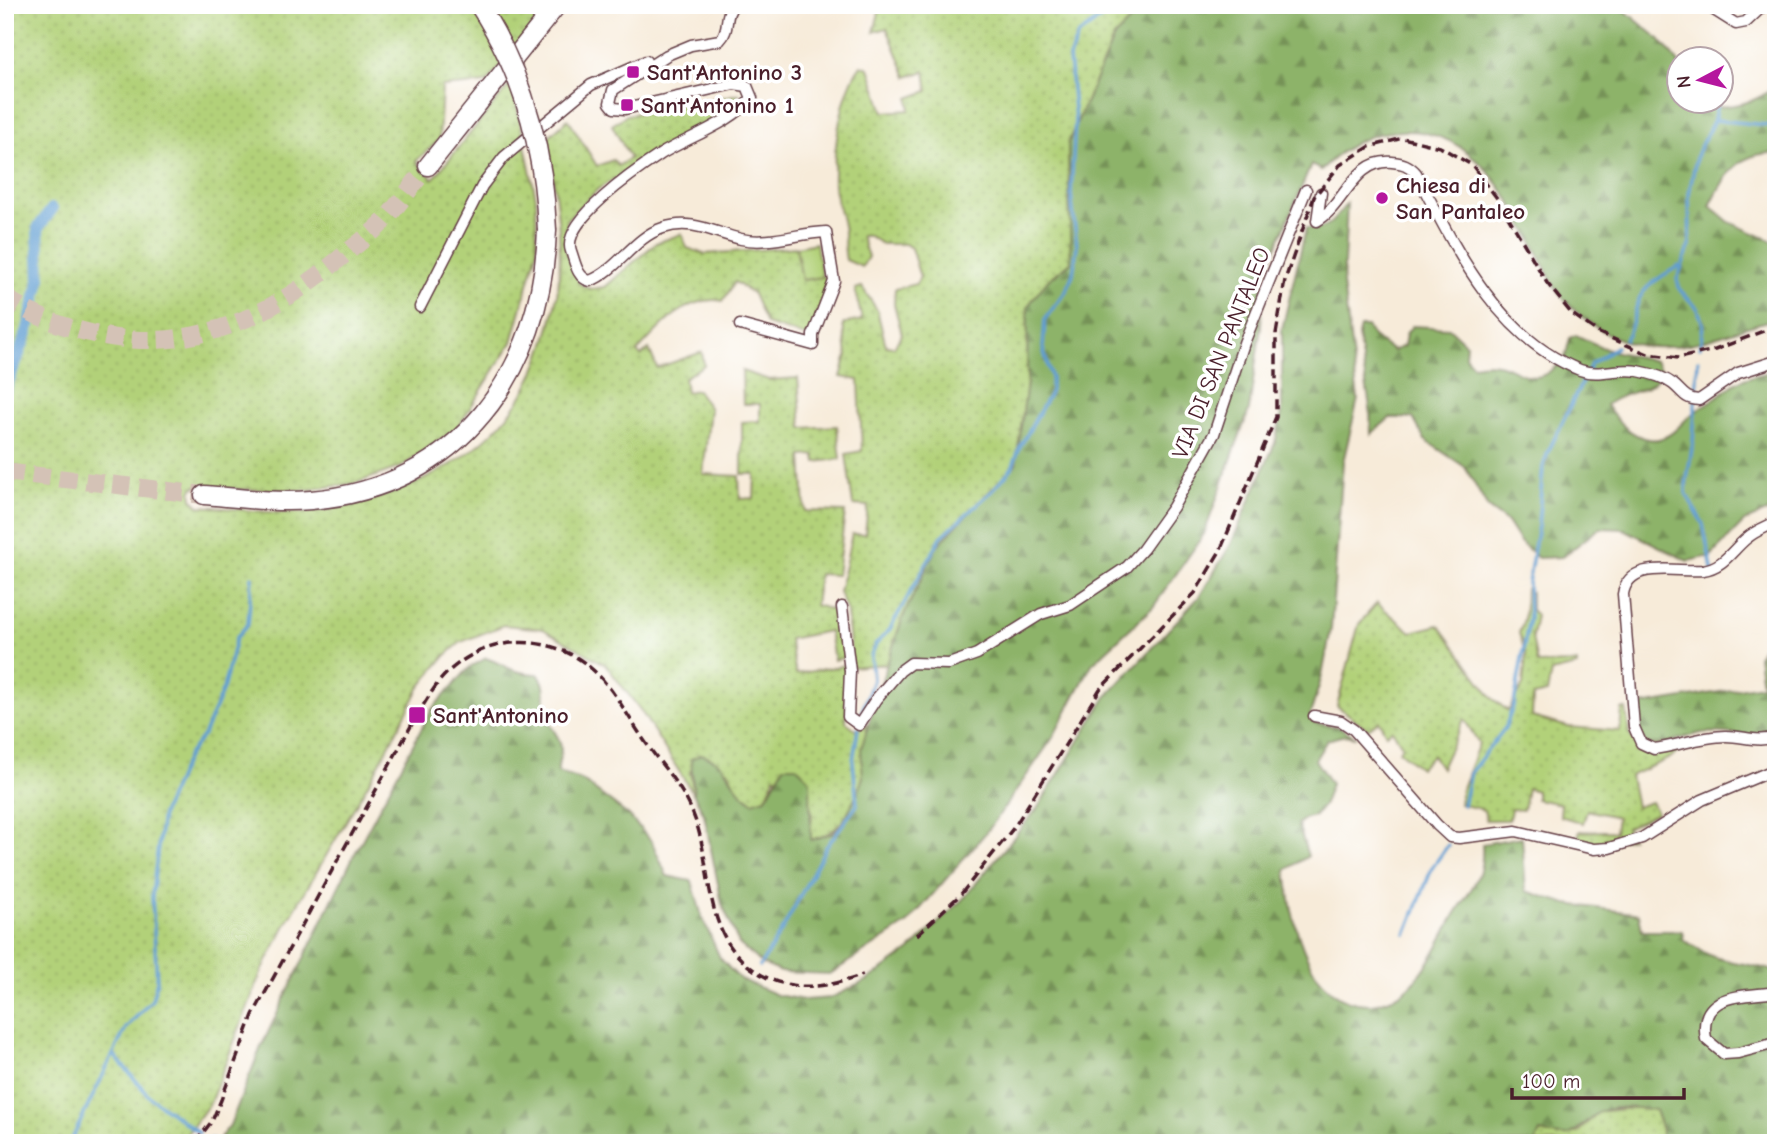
<svg xmlns="http://www.w3.org/2000/svg" width="1781" height="1148" font-family="'Comic Neue',sans-serif">
<defs>
<pattern id="grass-dots" width="8" height="8" patternUnits="userSpaceOnUse" patternTransform="scale(1.75)"><rect width="8" height="8" fill="#b2d179"/><path d="M2 2h.1M6 6h.1" fill="none" stroke="#9bb369" stroke-width="1.8" stroke-linecap="round"/></pattern>
<pattern id="forest-firs" width="22" height="20" patternUnits="userSpaceOnUse" patternTransform="scale(1.75)"><rect width="22" height="20" fill="#8db369"/><path d="M5 1l3.5 6h-7zM16 11l3.5 6h-7z" fill="#759157"/></pattern>
</defs>
<rect width="100%" height="100%" fill="#fff"/>
<filter id="ink" filterUnits="userSpaceOnUse"><feTurbulence type="fractalNoise" baseFrequency=".0143" numOctaves="2"/><feDisplacementMap in="SourceGraphic" scale="14" xChannelSelector="R" yChannelSelector="G"/><feConvolveMatrix kernelMatrix="1 2 1 2 8 2 1 2 1" color-interpolation-filters="sRGB"/></filter>
<filter id="wash" filterUnits="userSpaceOnUse"><feTurbulence type="fractalNoise" baseFrequency=".00686" numOctaves="4" result="noise"/><feDisplacementMap in="SourceGraphic" scale="28" xChannelSelector="R" yChannelSelector="G"/><feGaussianBlur stdDeviation="1.57" result="paint"/><feColorMatrix in="noise" values="0 0 0 0 0 0 0 0 0 0 0 0 0 0 0 0 0 1.4 0 .05"/><feComposite in="paint" operator="in"/></filter>
<g filter="url(#wash)">
<rect width="100%" height="100%" fill="#f7ebd9"/>
<g fill="url(#grass-dots)" stroke="#7e7852" stroke-width="2">
<path d="M5,5H550L487,83L442,87L439,140L416,161L433,179L512,82L536,198L537,252L512,342L458,427L401,467L356,483L306,490L208,489L196,486L191,491L192,498L199,506C235,508 274,515 310,512C381,505 466,470 510,413C535,382 550,334 557,295C565,243 554,189 548,137L568,119L597,166L613,160L618,166L630,158L612,125L627,115L739,94L737,105L598,189L567,219L566,252L580,284L590,289L605,287L656,243L682,234L687,248L705,254L796,247L802,280L829,276L828,292L808,337L766,324L753,294L735,282L723,301C688,294 659,327 637,352L641,356L649,349L657,368L702,352L704,365L684,378L686,392L697,390L710,409L703,474L739,476L740,499L754,498L755,474H742V422L760,421V404H743L742,371L769,380L798,378L802,428L837,426L841,459L816,462L815,455L802,456L805,511L845,512L837,575L819,574L815,605L839,612L846,657L834,660L829,631L789,639L796,674L847,665L846,722L857,730L868,724C862,747 864,753 863,774C862,803 838,835 810,840L812,811L775,776L766,798L753,802L736,789L728,770L690,771L694,795L641,711L606,665L543,629L504,625L461,642L445,656L420,687L375,772L289,919L261,973L210,1103L181,1142L5,1143Z"/>
<path d="M881,5H1146L1114,37L1068,143L1071,262L1047,281L1028,306L1027,383L1016,464L937,546L903,617L887,664L852,667L847,612L839,592L852,534H865L868,506L853,505L846,454L862,451L859,380L841,377L847,355L843,324L862,320L855,289L862,287L877,310L886,346L894,347L902,334L894,304L895,289L916,284L920,277L911,248L905,244H882L869,236H861L868,257L862,267L846,260C844,250 844,242 844,233C843,217 835,201 834,185C833,151 841,92 861,65L869,68L884,112L910,110L909,98L928,91L925,71L907,77L887,28L874,32Z"/>
<path d="M1526,589L1531,592V610L1536,615L1532,637L1537,664L1577,663V666L1551,672L1547,693L1533,696L1532,717L1569,727L1620,731L1622,709H1626L1629,734L1637,745L1689,743L1670,758L1630,776L1636,807L1651,802L1657,813L1626,828L1631,838L1597,846L1577,840L1580,831C1592,833 1602,829 1615,832L1617,817L1587,810L1583,823L1560,816L1561,804L1536,799V791L1527,788L1523,810L1511,809L1509,820H1486L1484,810L1460,804L1461,791L1479,743L1464,719L1441,768L1432,755L1420,768L1399,751L1402,745L1392,730L1386,734L1379,721L1368,729L1337,706L1359,624L1377,603L1411,632L1439,625L1492,698L1508,711L1523,685L1526,655L1519,633L1524,619Z"/>
<path d="M1640,1107L1655,1110L1662,1130L1661,1143H1535L1540,1132L1577,1133L1598,1112Z"/>
</g>
<g fill="url(#forest-firs)" stroke="#6c694a" stroke-width="2">
<path d="M1146,5H1618L1659,39L1679,63L1680,102H1699L1702,108C1728,107 1759,105 1776,84V153C1738,152 1725,175 1710,206L1729,222L1776,243V319C1725,330 1680,359 1627,342C1603,334 1574,314 1559,293C1550,281 1544,264 1537,251C1509,195 1474,130 1404,131C1369,131 1345,146 1321,170L1311,165L1263,278L1261,326L1249,410L1204,534L1153,607L1092,664L1052,739L990,828L908,923L830,974L781,972L762,964L739,944L722,904L704,814L694,795L691,759L701,754C733,763 728,788 753,802L766,798L784,766H796L810,780L811,840L832,833L842,824L857,794L863,777L861,749L887,664L903,617L937,546L1016,464L1027,383L1028,306L1047,281L1071,262L1068,143L1114,37Z"/>
<path d="M1347,203L1343,284L1358,399L1343,462L1331,629L1322,676L1310,715L1315,723L1339,727L1356,737L1345,735L1327,740L1315,760L1331,784L1324,804L1315,816L1306,818L1298,824L1308,856L1286,870C1291,918 1307,1007 1371,1004C1386,1003 1403,994 1413,983C1430,964 1440,943 1452,920C1468,891 1485,880 1482,844L1522,837L1526,891L1567,904L1639,914L1642,931H1682L1684,941C1695,945 1704,954 1714,957C1735,964 1756,964 1776,972V1143H1661L1662,1130L1655,1110C1640,1107 1610,1105 1596,1114C1570,1133 1575,1142 1540,1132L1535,1143H216L230,1125L261,1047L353,857L432,709L469,668L486,658C509,666 510,673 538,674C551,689 540,704 547,718C551,729 561,737 561,749C561,758 557,763 558,772L583,781L629,816L652,842L667,876L692,881L702,917L720,958L730,969L740,979L777,995L804,1000L831,998L868,980L910,950L964,898L1037,809L1106,697L1199,597L1231,544L1275,443L1282,413V329L1306,228C1329,232 1334,219 1347,203Z"/>
<path d="M1412,326L1449,328L1466,344L1465,356L1473,365C1507,358 1510,374 1534,377C1546,378 1553,366 1564,362L1570,338L1576,335L1608,350L1655,361L1662,371C1649,396 1625,389 1606,405C1617,423 1643,449 1667,436C1677,431 1682,422 1691,415C1704,405 1718,397 1730,387C1742,377 1761,374 1776,371V508L1745,521L1711,556L1688,561L1624,529L1600,528L1562,557L1538,558L1520,542L1507,522L1488,508L1465,467L1425,440L1413,418H1390L1371,434L1370,407L1358,336L1360,327H1367L1373,337L1393,351L1404,346L1406,334Z"/>
<path d="M1776,626V708L1772,733C1751,739 1726,730 1702,733C1688,735 1657,750 1645,742C1634,735 1636,717 1635,706L1762,685L1758,656Z"/>
</g>
<path fill="#b2d179" stroke="#7e7852" stroke-width="2" d="M816,243L822,277L802,280L796,247Z"/>
<g fill="none" stroke-linecap="round" stroke-linejoin="round">
<g stroke="#619ed2" stroke-width="3.5">
<path d="M1715,120L1776,126"/>
<path d="M1625,339C1634,326 1633,317 1638,302C1643,286 1665,274 1679,266"/>
<path d="M1700,347L1703,325L1698,309L1680,290L1677,279L1690,245L1689,194L1697,153L1714,120L1717,102"/>
<path d="M1698,360L1693,442L1686,485V493L1703,524L1713,574"/>
<path d="M860,717L873,680L871,656L876,644L890,629L941,537L991,492L1012,468L1020,447L1051,391V377L1043,348L1045,319L1066,291L1073,274L1077,246L1071,194L1075,119L1069,58L1078,35L1104,16L1106,5"/>
<path d="M1463,805L1470,773L1505,728L1514,704L1529,618L1528,583L1538,526L1543,467L1548,452L1591,364L1616,347"/>
<path d="M1406,934L1432,868L1448,845"/>
<path d="M760,966L785,925L826,847L857,805L853,761L858,728"/>
<path d="M114,1055L150,1097L199,1133"/>
<path d="M211,1139L220,1143"/>
<path d="M70,1143L126,1028L152,1000L157,981L152,896L162,814L188,755L204,734L223,689L236,638L248,624L252,577"/>
</g>
<path stroke="#619ed2" stroke-width="12" d="M5,390L27,333L40,280L38,228L52,209"/>
</g>
</g>
<g filter="url(#ink)">
<g fill="none" stroke-linecap="round" stroke-linejoin="round">
<g stroke="#d4c2b6" stroke-width="18" stroke-dasharray="18 9" stroke-linecap="butt">
<path d="M5,297C35,318 69,329 104,336C198,353 274,314 344,255C357,244 373,233 384,221C400,203 413,184 428,166"/>
<path d="M5,472L204,495"/>
</g>
<g stroke="#643e45" stroke-width="13">
<g id="minor">
<path d="M734,5C723,15 731,29 720,40L691,45L667,55L613,90L610,103L614,108L625,109L734,84L747,86L752,98C733,122 687,138 661,154C638,169 560,222 571,251C575,262 577,278 590,281C618,270 634,237 663,228C692,218 714,233 741,239C769,245 798,233 826,232L834,281L813,335V345L740,325"/>
<path d="M1706,5L1736,24L1746,22L1764,5"/>
<path d="M1321,193L1317,221C1345,205 1353,159 1392,162C1403,163 1409,165 1416,173C1454,246 1497,338 1580,370C1599,377 1618,367 1638,371C1649,373 1664,377 1673,384C1683,392 1684,399 1699,400L1738,373L1776,361"/>
<path d="M420,307L482,186L504,157L591,85L646,61"/>
<path d="M1776,522C1766,527 1755,531 1747,538C1732,550 1724,567 1703,570C1677,573 1629,558 1623,594L1634,727L1641,743L1654,749C1678,746 1701,736 1726,736C1744,736 1757,743 1776,737"/>
<path d="M842,607L850,671L848,717L859,725L876,699L900,671L911,663L949,664L977,654L1041,614L1070,605L1127,567L1143,549L1173,507L1214,434L1244,343L1306,190"/>
<path d="M1314,716L1341,721L1354,730L1437,825L1450,837L1459,838L1516,831L1594,849L1609,848L1642,838L1702,800L1776,769"/>
<path d="M1776,992C1745,997 1697,991 1706,1039L1724,1054L1738,1053L1776,1043"/>
</g>
</g>
<g stroke="#643e45" stroke-width="21">
<g id="motorway">
<path d="M428,166L557,5"/>
<path d="M204,495C240,498 275,503 311,500C460,487 542,372 547,230"/>
</g>
</g>
<use href="#minor" stroke="#fff" stroke-width="10"/>
<use href="#motorway" stroke="#fff" stroke-width="18"/>
<g stroke="#4a1f2b" stroke-width="3.5" stroke-dasharray="10 5" stroke-linecap="butt">
<path d="M917,935L961,894L1015,826L1100,689L1195,593L1220,551L1276,417V334L1285,280L1314,197L1340,165L1369,147L1403,138L1440,147L1472,165L1499,201L1547,283L1571,313L1599,333L1648,354L1679,358L1715,350L1776,326"/>
<path d="M195,1143L212,1121L221,1100L253,1015L417,715C427,700 435,684 448,672C488,634 552,632 593,670C615,690 629,719 646,743C661,765 684,789 693,814C712,860 703,921 740,958C775,994 820,991 863,975"/>
</g>
<g stroke="#643e45" stroke-width="21" stroke-linecap="butt">
<path id="motorway-bridge" d="M479,5C523,73 544,150 547,230"/>
</g>
<use href="#motorway-bridge" stroke="#fff" stroke-width="18"/>
</g>
</g>
<g fill="#b5179e" stroke="#fff" stroke-width="2.5">
<rect x="626" y="65" width="14" height="14" rx="3.5"/>
<rect x="620" y="98" width="14" height="14" rx="3.5"/>
<circle cx="1382" cy="198" r="7"/>
<rect x="408" y="706" width="18" height="18" rx="3.5"/>
</g>
<g text-anchor="middle" dominant-baseline="central" stroke-width="7" stroke-linejoin="round" paint-order="stroke">
<g font-size="23" font-weight="bold" fill="#4a1f2b" stroke="#fff" text-anchor="start">
<text x="647" y="72">Sant'Antonino 3</text>
<text x="641" y="105">Sant'Antonino 1</text>
<text x="1396" y="185">Chiesa di<tspan x="1396" dy="26">San Pantaleo</tspan></text>
<text x="433" y="715">Sant'Antonino</text>
</g>
<g font-size="23" fill="#4a1f2b" stroke="#fff">
<text transform="translate(1221 353) rotate(-68)">VIA DI SAN PANTALEO</text>
</g>
</g>
<rect width="1781" height="1148" fill="none" stroke="#fff" stroke-width="28"/>
<g transform="translate(1700 80) rotate(263)"><circle r="33" fill="#ffffff" stroke="#b7a5aa" stroke-width="2"/>
<path d="M0-5L12 26L0 18L-12 26Z" fill="#b5179e"/>
<text y="-10" font-size="19" font-weight="bold" text-anchor="middle" fill="#4a1f2b">N</text>
</g>
<path d="M1512 1088v10h172v-10" fill="none" stroke="#4a1f2b" stroke-width="3.5"/>
<text x="1522" y="1088" font-size="21" fill="#4a1f2b" stroke="#ffffff" stroke-width="5" paint-order="stroke">100 m</text>
</svg>
